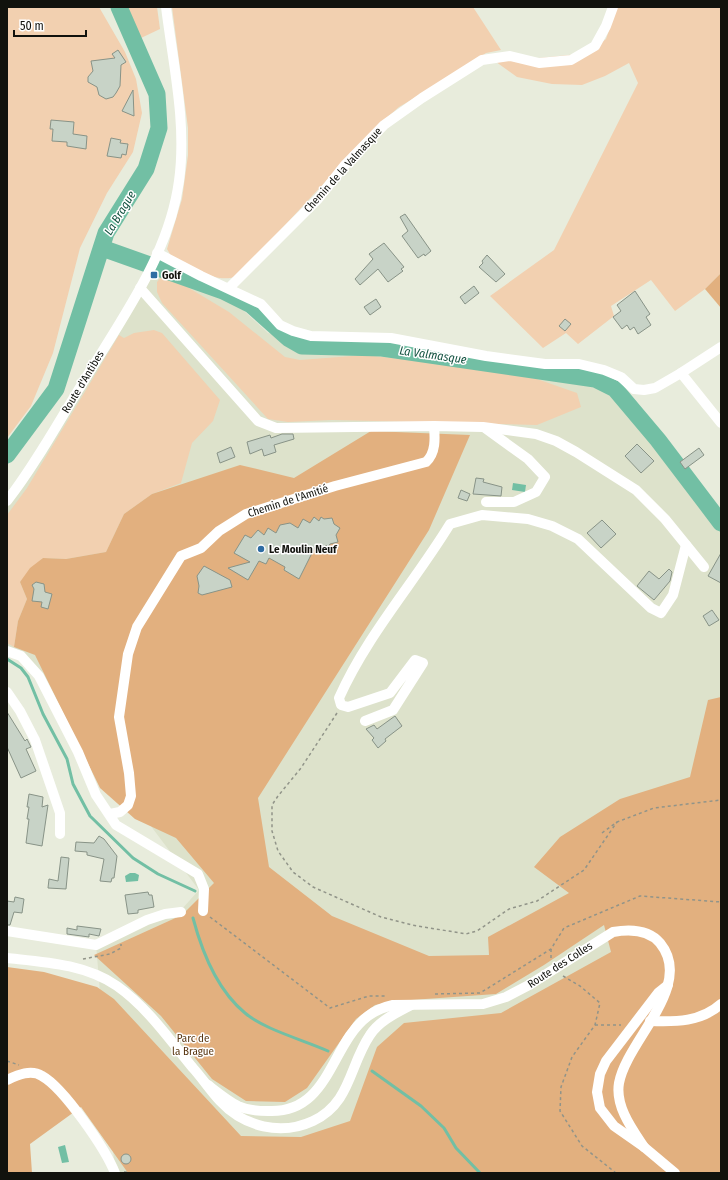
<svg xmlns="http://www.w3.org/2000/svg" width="728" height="1180" font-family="'Fira Sans Condensed',sans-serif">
<rect width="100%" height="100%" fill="#e8ecdc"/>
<path fill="#dde2cb" d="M155,273L179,279L218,297L243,310L268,333L288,338L302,346L382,348L595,379L615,389L658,440L721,523V1173H115L96,944L181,910L199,890L28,663L7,650V501Z"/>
<g fill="#f2d0b0">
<path d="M7,7H99L125,52L136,79L142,113L133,152L107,193L80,248L53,353L31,406L7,438Z"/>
<path d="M125,7H157L160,29L141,38L132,25Z"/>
<path d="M172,7H473L501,50L486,53L447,79L399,107L375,128L238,276C215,285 191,266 171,256L167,249L182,199L188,155V128Z"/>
<path d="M617,7H721V273L705,289L675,311L651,280L611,306L614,316L578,344L566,333L543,348L490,296L554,250L638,83L629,63L605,76L582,85L552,84L517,77L492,59L510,61L588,53L606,39Z"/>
<path d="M163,275L169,276L229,312L285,357L300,360L365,355L419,361L480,369L537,379L577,393L581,407L537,425L332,420L288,422L268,419L162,303L157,292V282Z"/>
<path d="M154,330L162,333L220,400L213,421L192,443L181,483L152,494L124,514L106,552L66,559L43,558L20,582L27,599L18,621L14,647L7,643V515L27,488L119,335L124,338L134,333Z"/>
</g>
<g fill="#e2b07f">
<path d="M721,273V308L705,289Z"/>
<path d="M371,431L470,435L429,530L258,798L269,867L332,916L429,956L489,955L488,937L569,893L534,867L560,837L620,799L690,777L708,700L721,697V1173H128L81,1107L30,1144L32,1173H7V967L44,972L97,987L114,999L241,1136L301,1137L350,1121L377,1047L404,1023L501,1013L611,952L604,925L544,965L496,994L397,1001L375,1005L356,1019L307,1088L285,1102L246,1101L212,1079L161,1016L94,955L182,915L214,883L176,838L135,819L100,788L35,655L14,647L18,621L27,599L20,582L30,568L43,558L66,559L106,552L124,514L152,494L240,465L294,478Z"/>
</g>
<g fill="#72bfa4">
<path d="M513,483L526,485L525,492L512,490Z"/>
<path d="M130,873H135L139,875L138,881L126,882L125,876Z"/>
<path d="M65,1145L69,1162L62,1163L58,1147Z"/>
</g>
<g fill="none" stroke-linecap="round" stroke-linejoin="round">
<g stroke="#72bfa4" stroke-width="3">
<path d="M7,659L21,668L28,677L43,714L67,759L73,784L90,816L133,858L158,874L195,891"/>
<path d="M193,918C202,952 217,990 245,1013C265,1030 304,1040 328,1051"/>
<path d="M372,1071L421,1106L444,1128L456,1148L480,1173"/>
</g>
<g stroke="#72bfa4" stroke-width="17">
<path d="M102,248L223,291L251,305L288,338L302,346L382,348L595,379L615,389L658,440L721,523"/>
<path d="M7,455L56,389L106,233L146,169L159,128L157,94L119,7"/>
</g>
</g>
<g fill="#c8d3c7" stroke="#889387">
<path d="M118,50L126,62L121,65L120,86L116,93L113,97L106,99L99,95L97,87L88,82V77L93,71L91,61L115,58L112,54Z"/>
<path d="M133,90L134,116L122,111Z"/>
<path d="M51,120L74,122L73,134L87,136L86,149L67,146V142L52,141L53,129H50Z"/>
<path d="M111,138L121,140L120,143L128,144L126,155L122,154L121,158L107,156Z"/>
<path d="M405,214L431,251L425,256L424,254L418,258L402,236L408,231L400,217Z"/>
<path d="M384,243L404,267L401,269L403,271L388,282L378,269L360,285L355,279L373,259L369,254Z"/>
<path d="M487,255L505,274L496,282L479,267L483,263L482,261Z"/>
<path d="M474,286L479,293L465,304L460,297Z"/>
<path d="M635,291L650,314L646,317L651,325L638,334L634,327L630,330L627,325L622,329L613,317L621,311L617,305Z"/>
<path d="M376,299L381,307L370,315L364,307Z"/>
<path d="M565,319L571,324L565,331L559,326Z"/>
<path d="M282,434H293L294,439L274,445L276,452L264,456L262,449L250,454L247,442L270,435L271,438Z"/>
<path d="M637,444L654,461L641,473L625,456Z"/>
<path d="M231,447L235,457L220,463L217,453Z"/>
<path d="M699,448L704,455L685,469L680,462Z"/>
<path d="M476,478L484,479L483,482L502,487L501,496L473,494Z"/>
<path d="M461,490L470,494L467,501L458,498Z"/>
<path d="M314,517L319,521L321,517L324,519L332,518L334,524L340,528L336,535L338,542L330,544L328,547L326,545L322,551L315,547L299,579L284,570L285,567L269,558L266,564L259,561L248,580L228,568L250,562L234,553L245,535L251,538L258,530L264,535L268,528L276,533L280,525L290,523L298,528L303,519L310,523Z"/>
<path d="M602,520L616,534L601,548L587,533Z"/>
<path d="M721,553V583L708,576Z"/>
<path d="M204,566L230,580L232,587L202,595L198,593L199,586L197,576Z"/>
<path d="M669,569L672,572L670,581L654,600L637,586L649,571L659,579Z"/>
<path d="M36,582L44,584L45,592L52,594L48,609L41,607L42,602L32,601L34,589L32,585Z"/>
<path d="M712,610L719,620L709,626L703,616Z"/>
<path d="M7,712L25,741L27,739L31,747L26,749L36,771L21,778L7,747Z"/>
<path d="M395,716L402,726L385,739L386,741L378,748L372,740L374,738L366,729L374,725L377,729Z"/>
<path d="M29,794L43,797L42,807L48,805L42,846L26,843L29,819H27L29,807H27Z"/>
<path d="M99,836L104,839L117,856L114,878H112L111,882L100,881L104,859L87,855V852L75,851L76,842L94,843Z"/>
<path d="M61,857L69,858L66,889L48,888L49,879L58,881Z"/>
<path d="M148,892L149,895H152L154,907L138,910V913L128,914L125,895Z"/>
<path d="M15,897L24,899L22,913L14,912L10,925H7V901L14,902Z"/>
<path d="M77,926L101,929L99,936L89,934V937L67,934V928L77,930Z"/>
<circle cx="126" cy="1159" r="5"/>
</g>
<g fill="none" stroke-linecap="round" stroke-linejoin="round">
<g stroke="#919489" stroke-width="1.5" stroke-dasharray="3 3" stroke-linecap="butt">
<path d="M337,713L301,768L278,796L272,805V831L278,851L293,872L313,887L381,917L412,925L466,934L477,931L509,909L537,901L584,870L617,822"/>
<path d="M602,833L617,822L654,808L721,800"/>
<path d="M210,917L330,1008L369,996H386"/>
<path d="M551,949V959"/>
<path d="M83,959L110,954L121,948V944"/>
<path d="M563,976L580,986L600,1003L595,1025L572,1057L561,1087L560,1111L582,1146L616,1173"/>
<path d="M435,994L480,993L551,949L564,928L640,896L721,902"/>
<path d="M595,1025H621"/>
<path d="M7,1061L19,1065"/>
<path d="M124,1172L133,1173"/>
</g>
<g stroke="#fff" stroke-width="10">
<path d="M157,253L201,276L261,304L280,325L293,331L311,336L391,338L486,356L545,364H579L604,370L621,377L634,389L644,390L655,388L681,373L721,423"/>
<path d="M140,288L258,421L276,428L434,426L483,427L536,434L556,441L576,452L636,490L665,519L704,567"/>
<path d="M229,288L318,199L344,166L384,125L422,98L482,60L510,56L539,63L571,60L595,46L606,26L613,7"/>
<path d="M681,373L721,347"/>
<path d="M485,428L528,459L545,477L536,492L514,502H486"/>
<path d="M7,501C35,465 58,423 82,384C120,321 169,256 179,181C187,123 173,64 166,7"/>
<path d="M7,651L21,656L39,676L78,752L96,795L116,825L198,874L204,889L203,911"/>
<path d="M7,692L20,711L35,740L60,813V834"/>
<path d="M365,721L393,710L423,663L415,660L390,693L348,707L341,705L339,698C367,635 414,583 450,524L482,515L528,519L552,526L578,539L651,608L661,613L673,595L686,545"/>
<path d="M110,814L120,812L128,805L131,796L129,773L119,717L128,654L137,627L181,556L201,548L219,531L246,514L335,486L426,462C436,453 435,438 434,426"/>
<path d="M7,931L96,945L147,920L165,914L181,912"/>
<path d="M7,958C44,962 85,964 117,986C147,1007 170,1040 193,1068C202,1078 210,1090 220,1101C244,1127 281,1136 313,1121C351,1103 349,1066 370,1035C379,1021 396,1013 411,1005"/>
<path d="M668,985L658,993L606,1061L600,1074L597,1092L600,1108L614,1126L644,1147L675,1173"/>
<path d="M650,1021C676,1022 701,1022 721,1004"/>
<path d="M7,1080C18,1075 31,1069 42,1076C64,1088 106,1150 115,1173"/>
<path d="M208,1085C217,1092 228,1101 238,1106C247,1110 259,1111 268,1111C330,1114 330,1044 368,1016C376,1010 384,1007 393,1005L483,1004L506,997L529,985L613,932C630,929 648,929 660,943C695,986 627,1040 619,1083C615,1106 632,1129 644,1147"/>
</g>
</g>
<g fill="#2e6ca3" stroke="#fff" stroke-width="1.5">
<rect x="150" y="271" width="8" height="8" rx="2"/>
<circle cx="261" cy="549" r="4"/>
</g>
<g text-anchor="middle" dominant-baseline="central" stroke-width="3" stroke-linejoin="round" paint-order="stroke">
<g font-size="11" fill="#11120d" stroke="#fff">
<text transform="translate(343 170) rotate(-48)">Chemin de la Valmasque</text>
<text transform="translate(83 382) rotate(-59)">Route d'Antibes</text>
<text transform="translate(288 501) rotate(-18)">Chemin de l'Amitié</text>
<text transform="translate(560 965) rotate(-33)">Route des Colles</text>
</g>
<g font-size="11" font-weight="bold" fill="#11120d" stroke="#fff" text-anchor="start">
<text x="162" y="275">Golf</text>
<text x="269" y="549">Le Moulin Neuf</text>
</g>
<g font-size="11" fill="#593712" stroke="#fff">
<text x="193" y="1038">Parc de<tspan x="193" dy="13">la Brague</tspan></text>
</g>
<g font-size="12" font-style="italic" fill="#125240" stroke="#fff">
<text transform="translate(120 213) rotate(-59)">La Brague</text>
<text transform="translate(433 355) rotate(8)">La Valmasque</text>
</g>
</g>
<rect width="728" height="1180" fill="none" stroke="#11120d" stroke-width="16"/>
<path d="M14 30v6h72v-6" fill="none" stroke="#11120d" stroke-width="2"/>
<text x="20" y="30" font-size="12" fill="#11120d" stroke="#ffffff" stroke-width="3" paint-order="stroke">50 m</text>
</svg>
